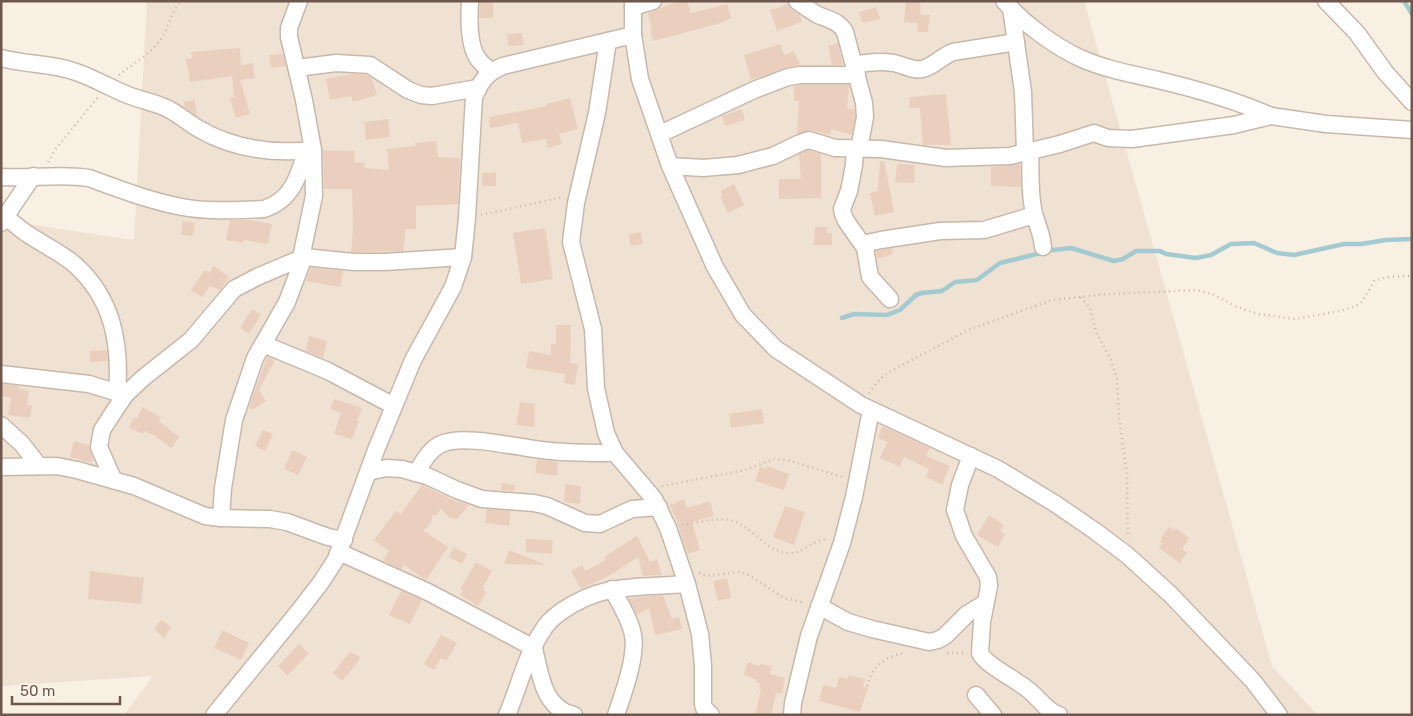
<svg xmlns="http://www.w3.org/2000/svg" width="1413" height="716" font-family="Rubik,sans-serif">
<rect width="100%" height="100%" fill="#f9f0e4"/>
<path fill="#efe2d3" d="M147,1H1084L1272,666L1318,715H124L153,676L1,686V220L134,240Z"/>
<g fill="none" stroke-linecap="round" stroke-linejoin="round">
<g stroke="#a3cad0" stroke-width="4.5">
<path d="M1404,1L1412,14"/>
<path d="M842,318L854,314L887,315L900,310L916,295L922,293L942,291L955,282L977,280L1000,263L1053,250L1071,248L1114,261L1123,259L1136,251H1160L1166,254L1196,258L1211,255L1231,244L1254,243L1277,253L1294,255L1344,244H1361L1386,240L1412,239"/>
</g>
</g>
<g fill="#eacfbf">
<path d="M480,1H493V18H479Z"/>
<path d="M679,1H687L691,13L727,4L731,18L721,23L653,41L650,30L652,29L648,13Z"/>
<path d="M906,1H920L921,15H930L928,32H917L918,23L904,22Z"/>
<path d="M788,4L791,9L800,15L802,22L777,31L770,10Z"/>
<path d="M876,7L880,19L862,23L859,12Z"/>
<path d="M522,33L524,45L508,46L507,34Z"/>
<path d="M838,43L843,65H832L828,46Z"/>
<path d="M780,44L784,55L794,51L800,65L785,68L751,80L744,55Z"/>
<path d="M240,48L241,65L253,63L255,78L240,80L250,114L236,118L230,98L234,97L232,76L190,82L186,59L192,58L191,52Z"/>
<path d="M283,54L286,66L271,68L269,55Z"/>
<path d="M352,74L367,75L372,79L377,95L353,102L351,96L330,100L326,79Z"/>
<path d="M801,85H849L847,108L854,110L855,116L852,135L831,129L830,135L811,130L797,134L799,101H794V86Z"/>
<path d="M946,94L951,145H923L920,108H909L910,97Z"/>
<path d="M570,98L578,129L559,134L562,144L548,148L546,139L522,143L518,123L490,128L489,117L547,106L546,104Z"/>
<path d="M195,100L197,116L184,107V102Z"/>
<path d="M742,109L745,120L725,126L722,116Z"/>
<path d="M388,119L390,137L366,140L364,122Z"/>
<path d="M436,141L438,157L460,158L458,204L416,206V229H406L403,251L351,252L353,231L352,189H324L323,150L355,151L354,162L365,163L364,168L389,170L387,149L416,146L415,143Z"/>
<path d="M809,150L821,154V198L779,199V179H801L799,154Z"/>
<path d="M880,161H884L894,212L875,216L870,193L878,191Z"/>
<path d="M897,164L915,165L914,183L895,182Z"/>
<path d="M1020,164L1021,187L991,186V167Z"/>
<path d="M496,172V186H482V173Z"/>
<path d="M734,184L744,205L728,213L720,197L722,196L721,191Z"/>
<path d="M230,220H250L272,224L268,244L244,240L243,243L226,240Z"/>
<path d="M183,221L195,223L193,236L181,235Z"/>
<path d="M815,227H827V233H832V245H814Z"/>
<path d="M545,228L553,279L521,284L513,233Z"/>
<path d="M641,232L643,244L631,246L628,234Z"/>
<path d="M892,248L893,254L877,259L876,251Z"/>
<path d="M214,266L229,277L220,290L210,286L202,297L191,290L205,270L209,273Z"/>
<path d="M311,268L343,271L340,287L306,281Z"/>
<path d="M252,309L261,315L249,334L240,328Z"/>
<path d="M556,325H571L570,363L578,364L575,385L564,383L565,374L526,368L529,351L551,355V344H556Z"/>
<path d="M309,336L327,341L323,358L306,351Z"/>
<path d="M107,350L108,361L90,362V351Z"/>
<path d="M267,357L275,360L259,390L266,401L252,410L249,407Z"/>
<path d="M1,384L19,386V389L29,391L27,405L32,406L30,418L8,415L11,398L1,396Z"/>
<path d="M334,399L362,408L357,421H359L352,439L334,434L341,413L330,409Z"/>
<path d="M520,402L535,404L534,427L516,425Z"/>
<path d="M142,407L161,417L159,421L179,437L171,448L155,436L144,431L143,434L129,428L134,417L137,419Z"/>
<path d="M762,409L764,423L731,428L729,414Z"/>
<path d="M882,426L930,448L926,456L950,466L942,485L926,477L929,469L904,457L900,467L880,458L887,442L878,438Z"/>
<path d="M263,430L273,434L265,451L255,446Z"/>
<path d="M74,441L89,445L93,459L92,463L70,457Z"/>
<path d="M292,450L307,457L298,475L284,469Z"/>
<path d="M537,460L558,462L557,476L535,473Z"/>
<path d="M767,466L789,474L784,490L755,481L760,467L766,469Z"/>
<path d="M502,483L515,485L514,491L501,490Z"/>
<path d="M565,484L581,486L580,504L564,502Z"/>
<path d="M422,485L456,501L469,505L457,519L450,518L441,509L436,516L433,515L431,522L424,531L448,547L426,580L404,565L401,569L383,561L389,551L374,540L396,511L401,514Z"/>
<path d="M684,499L687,508L710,501L714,516L692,522L700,550L687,554L675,515H674L670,505Z"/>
<path d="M785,506L805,512L794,545L773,537Z"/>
<path d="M487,509L511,511L509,526L485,523Z"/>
<path d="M989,515L1004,525L1000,531L1005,534L998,547L977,535Z"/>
<path d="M1169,527L1174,531L1176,528L1189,538L1182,549L1187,552L1180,563L1159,548L1162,544L1160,542L1162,538H1161Z"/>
<path d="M637,536L650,562L657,559L662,575L643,576L638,557L612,574L581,589L571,571L582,565L585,571L606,560L604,557Z"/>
<path d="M526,539L553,540L552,554L526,552Z"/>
<path d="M454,547L467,554L462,564L449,557Z"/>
<path d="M509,550L544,564V565L504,564Z"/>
<path d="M476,562L492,571L483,587H484L483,590L487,592L478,606L460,595L463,591L460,589Z"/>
<path d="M90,571L144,578L141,604L88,599Z"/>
<path d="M727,578L731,598L718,601L713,581Z"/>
<path d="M401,591L422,600L410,624L389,615Z"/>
<path d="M663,595L672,619L679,617L682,629L655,635L649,608L637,615L628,598Z"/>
<path d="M161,620L171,627L164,638L154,629Z"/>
<path d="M222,630L249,643L241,660L214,648Z"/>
<path d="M441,635L457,643L446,661L441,658L434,670L424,664Z"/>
<path d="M299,644L309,653L287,676L278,666Z"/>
<path d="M350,652L360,657L356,664L342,681L333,673Z"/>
<path d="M748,662L760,666V664L772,666L770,674L785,678L782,694L776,693L771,715H755L761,689H759L760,683L756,682L757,680L744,675Z"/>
<path d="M849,675L865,679L863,687L868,688L860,712L819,701L823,685L836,688L839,677L848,679Z"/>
</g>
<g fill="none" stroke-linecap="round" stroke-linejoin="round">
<g stroke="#c8b8ac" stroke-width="19">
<g id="minor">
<path d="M299,1L289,28V37L304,100L313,150L314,196L301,258"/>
<path d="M470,1C469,17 468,47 479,60C482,64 487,68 491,71"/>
<path d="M633,1V35L640,79L670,166L715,267L743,315L776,349L861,405L998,469L1054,503L1095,531L1127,555L1171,595L1253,681L1279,715"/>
<path d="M797,1C804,6 811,11 818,15C828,19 840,22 845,32L864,103L865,117L859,149"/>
<path d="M1004,1C1023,23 1054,46 1080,58C1104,69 1132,74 1158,80C1196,89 1235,100 1271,116"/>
<path d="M1326,1L1357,33L1385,72L1412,102"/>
<path d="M633,7L653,1"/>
<path d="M1011,8L1023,92L1025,152"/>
<path d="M608,41L597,113L576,203L571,242L593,329L596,388L606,433L615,453L654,499L668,528L687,584L700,634L703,665V704L704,708L711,715"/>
<path d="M1,58C26,65 52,63 76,72C94,78 110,88 128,95C140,100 153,102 164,107C175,111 188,123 199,129C235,150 273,154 313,150"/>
<path d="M854,65C868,62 881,61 894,63C903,65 913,71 922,69C933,67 942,56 953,52L1016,42"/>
<path d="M297,68L336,63L370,65L408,90L421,95L432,96L478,88"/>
<path d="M660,134L754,90L788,77L800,75H857"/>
<path d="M855,149L854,165L849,191L842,209L843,214L846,221L865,248L870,277L890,299"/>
<path d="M1030,151C1031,171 1029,193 1034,213C1037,225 1042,234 1043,247"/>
<path d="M670,166L703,168L738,165L773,156L800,143L809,140L835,148L881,149L946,158L1010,156L1060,144L1094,133L1108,138L1132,139L1234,125L1271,116L1326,124L1412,130"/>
<path d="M1,177C31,179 60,173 89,178C119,189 150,201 182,207C208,212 237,210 264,209C292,200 299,176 306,151"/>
<path d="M5,216C12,222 19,228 26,233C42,244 60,252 74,264C113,298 121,344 117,393"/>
<path d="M1,223L33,176"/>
<path d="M863,244L881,240L940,231L984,230L1034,215"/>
<path d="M263,344L328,371L394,406"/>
<path d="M1,374L89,384L125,395"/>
<path d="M1,425L22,444L39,466"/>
<path d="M971,456L960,485L955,510L964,536L988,577L989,586L982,622L980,653C986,666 1020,681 1032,693C1041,701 1048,712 1059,715"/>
<path d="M1,467L57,466L77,470L134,486L205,516L221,518L270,519L287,522L328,537L344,540"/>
<path d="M368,472L386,468L402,469L427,476L457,490L482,499L534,503L547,506L585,523L600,524L632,509L659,507"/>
<path d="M416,473C423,462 429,450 441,444C464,433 523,449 550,451C572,453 594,453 615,453"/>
<path d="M113,479L99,447L102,430L115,410L125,395L143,378L191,340L234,289L257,277L304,257L354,262H384L463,257"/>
<path d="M221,518L223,488L234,420L255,358L287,302L304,257"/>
<path d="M339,552L428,592L534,648C540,673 543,709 574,715"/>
<path d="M612,589C620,604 630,619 633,635C637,657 623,694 616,715"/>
<path d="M819,606L848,622L872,629L929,642L938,640L945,636L967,614L985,603"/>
<path d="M976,695L993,715"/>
<path d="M214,715L299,611L322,581L336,559L376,450L413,360L453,287L463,257L467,218L474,97C482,80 486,73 503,66L633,35"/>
<path d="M507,715C519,687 526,655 543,630C547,622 555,616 562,611C604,582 639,588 687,584"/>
<path d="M792,715L793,703L809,636L842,543L854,497L871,410"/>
</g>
</g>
<g stroke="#cfb3a3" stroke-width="2.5" stroke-dasharray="1 4" stroke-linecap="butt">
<path d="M119,75C132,64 151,54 161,39C169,27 171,12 181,1"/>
<path d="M48,162L55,150L98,97"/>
<path d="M481,215L563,197"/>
<path d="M1081,297L1090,308L1096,332L1111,360L1117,379L1119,418L1127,475L1128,538"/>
<path d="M869,393L880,379L889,372L968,330L1052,300L1107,294L1197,290L1212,294L1237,307L1258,314L1296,319L1340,311L1356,306L1363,301L1374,281L1387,277L1412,276"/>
<path d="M662,486L745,470L774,459L787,460L843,477"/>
<path d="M682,525C698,523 720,515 736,522C744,525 751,532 758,537C767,544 773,550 784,553C801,556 811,540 827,539"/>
<path d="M699,573L707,576L739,572L747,574L784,598L805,603"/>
<path d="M947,653H966"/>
<path d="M867,686C873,665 883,658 904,653"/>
</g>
<use href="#minor" stroke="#fff" stroke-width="16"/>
</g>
<rect width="1413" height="716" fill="none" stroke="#6e584d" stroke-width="5"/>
<path d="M12 696v8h108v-8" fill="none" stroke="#6e584d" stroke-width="2.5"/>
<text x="20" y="696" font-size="15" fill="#6e584d" stroke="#fcf4e9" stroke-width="4" paint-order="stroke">50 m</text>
</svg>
